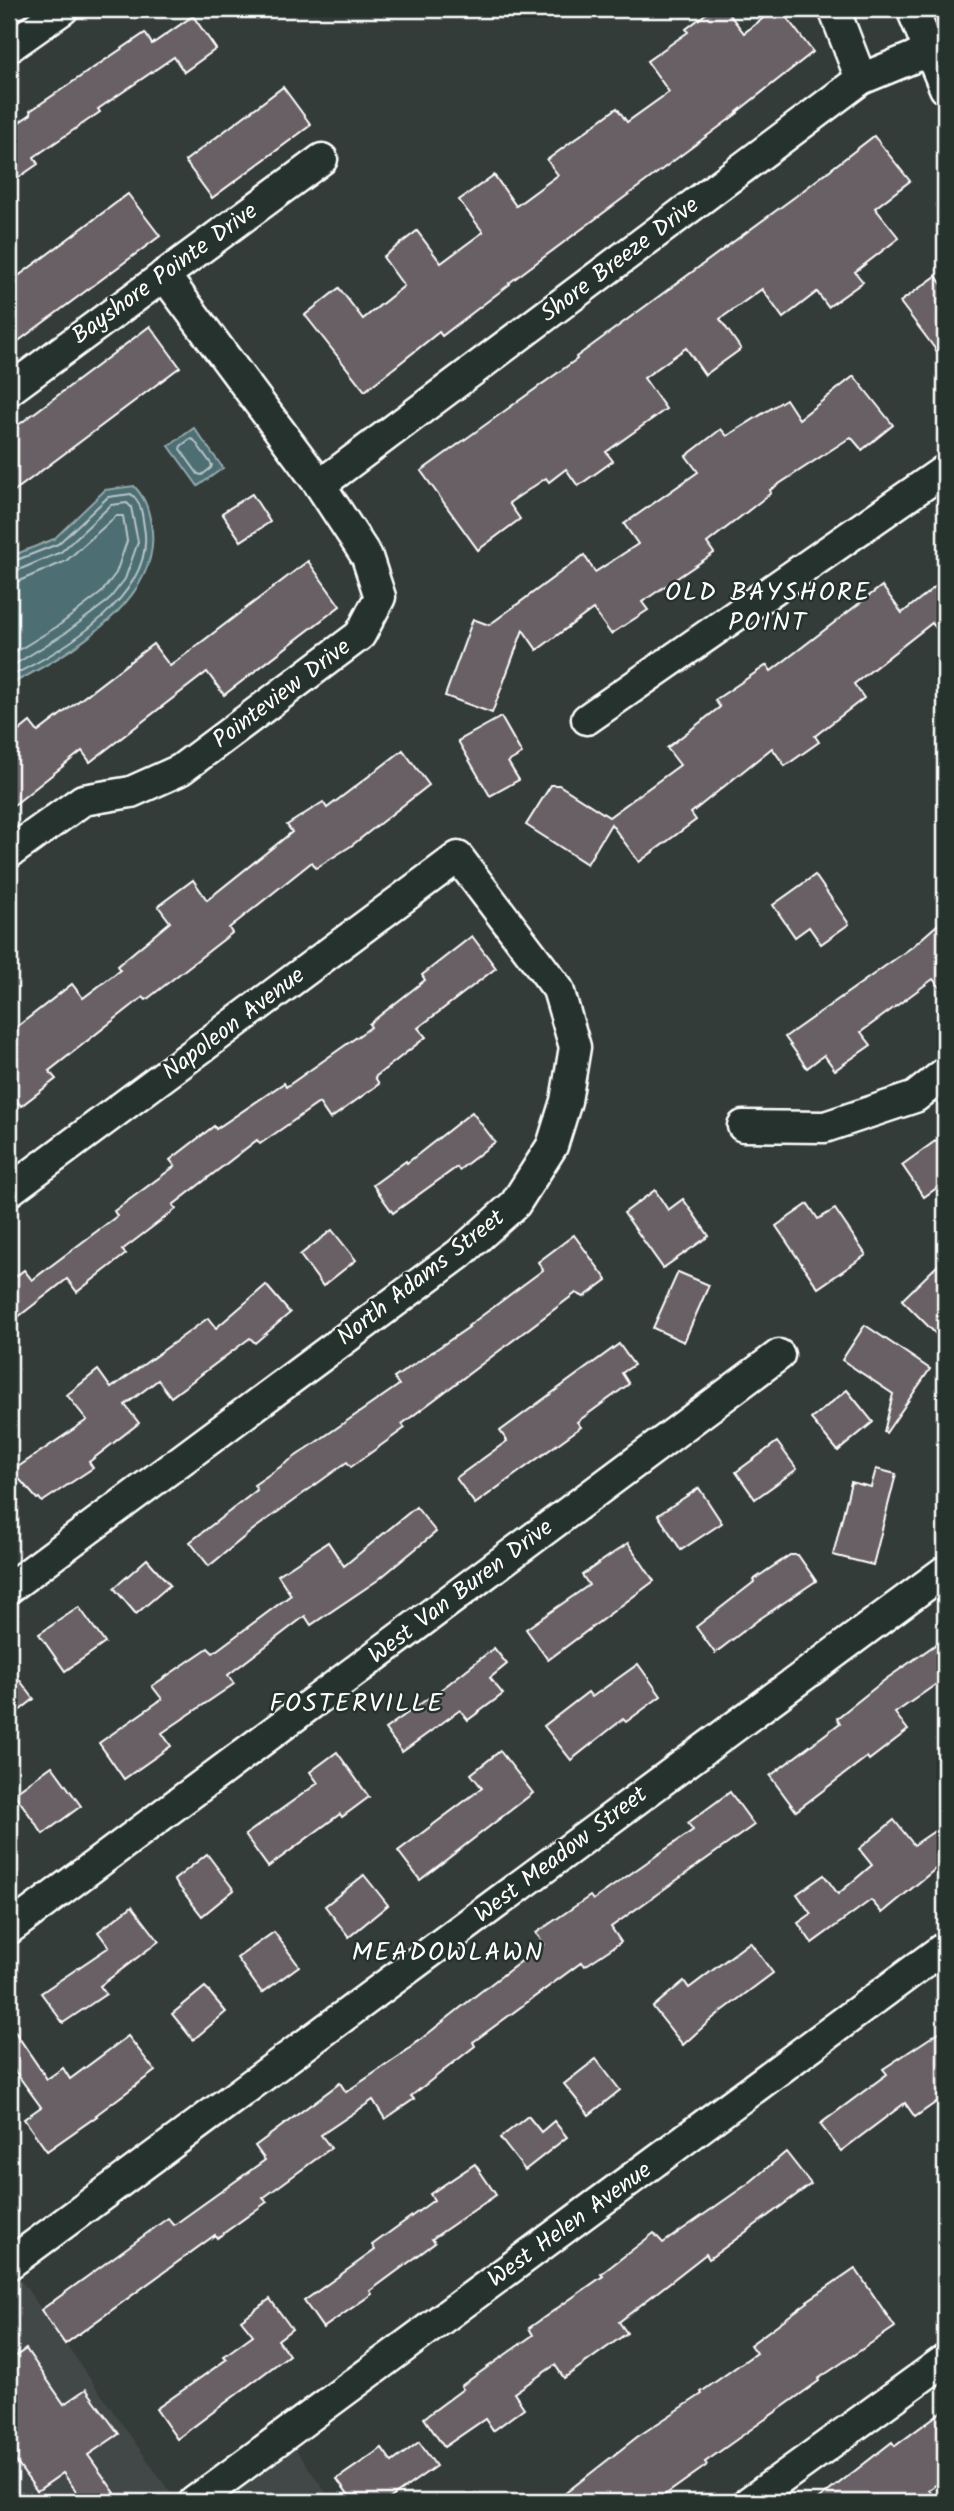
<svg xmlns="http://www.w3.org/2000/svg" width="954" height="2511" font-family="Kalam,sans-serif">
<rect width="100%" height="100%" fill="#333c38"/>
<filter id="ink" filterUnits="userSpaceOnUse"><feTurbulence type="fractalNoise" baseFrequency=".0143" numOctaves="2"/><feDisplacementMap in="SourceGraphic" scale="14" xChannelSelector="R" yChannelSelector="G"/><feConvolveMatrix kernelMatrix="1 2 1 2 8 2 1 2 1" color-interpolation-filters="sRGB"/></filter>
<g filter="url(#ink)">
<g fill="#434746">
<path d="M18,2276L160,2478L174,2498L168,2502H9V2283Z"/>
<path d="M294,2447L333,2502H219Z"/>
</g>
<g fill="#4d6e73" stroke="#94a8ab" stroke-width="2">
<path d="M194,428L223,468L198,486L169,446Z"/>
<path d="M134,486C145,498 148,507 151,524C165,599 67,656 9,685V557L54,539L105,490Z"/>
</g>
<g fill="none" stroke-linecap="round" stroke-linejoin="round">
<g stroke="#b8c5c7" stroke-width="2">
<path d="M190,439L194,440L212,465L211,468L202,475L198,474L180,449L181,446Z"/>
<path d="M9,563L58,544L108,497L131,494C142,503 142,514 144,527C157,595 61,652 9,677"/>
<path d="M9,572L16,571L61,552L111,505L127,503L131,507L138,542L125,579L108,601L64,634L9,668"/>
<path d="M9,583L19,581L66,561L116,516H123L127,541L116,573L101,593L58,626L9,656"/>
</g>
</g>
<g fill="#696066" stroke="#fff" stroke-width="2">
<path d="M712,9H725L744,33L775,9H780L813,52L737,112L738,113L509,283L510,284L442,336L439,332L365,391L305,315L339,288L363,319L404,286L383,257L417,231L441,263L483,232L459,200L494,175L516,206L558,175L547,160L617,108L627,122L669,92L647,61L688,32L686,29Z"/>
<path d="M193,16L216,49L184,72L174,57L98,109L100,112L34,157L38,164L9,184V129L31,114L30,111L145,33L152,44Z"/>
<path d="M283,87L311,125L212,198L185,161Z"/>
<path d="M874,136L910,181L875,208L899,238L855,272L863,282L828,307L817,292L783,318L762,289L720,319L741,349L705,375L686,348L644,378L666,409L606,452L613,461L578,486L566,469L549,482L546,478L509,503L520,519L478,550L421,471L577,359L576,357L796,196Z"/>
<path d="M128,194L160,236L9,348V283Z"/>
<path d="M936,276L945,289V362L900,302Z"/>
<path d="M150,326L180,367L9,495V432Z"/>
<path d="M854,376L893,425L862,450L851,437L770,490L771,493L707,543L714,553L642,602L648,610L611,634L593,609L537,650L523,630L492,713L445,696L473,619L489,625L584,555L595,572L638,544L624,524L698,472L686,456L721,429L727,436L786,399L799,419Z"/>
<path d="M252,494L270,522L241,541L222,513Z"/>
<path d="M308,561L340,606L224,695L207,672L90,762L82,751L9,809V739L30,722L38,732L153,644L170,666Z"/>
<path d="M945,579V639L932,623L854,684L864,698L815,736L819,742L785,766L772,748L691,813L696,820L639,862L611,824L587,864L526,825L551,785H559L609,817L680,765L667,748L720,707L715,700L767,665L771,671L882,586L902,613Z"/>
<path d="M501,717L522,754L508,762L519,780L490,796L458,741Z"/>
<path d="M403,750L429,785L351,846L316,868L312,862L229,928L232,933L146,1000L143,997L49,1071L56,1079L21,1106L9,1090V1033L72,984L83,998L120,970L117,966L170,922L158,906L193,880L207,900L292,832L287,825L323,802L327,808Z"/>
<path d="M815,875L849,924L821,944L809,927L795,937L773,905Z"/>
<path d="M945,918V993L933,979L861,1032L871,1045L835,1070L824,1055L807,1068L785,1037L912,947Z"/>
<path d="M472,936L496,968L418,1028L426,1037L375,1077L379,1084L330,1119L319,1103L260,1144L257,1140L173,1205L176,1209L122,1250L126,1254L77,1292L67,1279L9,1324V1282L24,1270L32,1280L117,1216L114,1211L175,1166L170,1160L214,1126L216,1129L284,1083L286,1087L371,1027L369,1024L425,980L422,975Z"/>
<path d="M472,1112L495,1142L459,1170L457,1167L393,1213L373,1185L406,1161L407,1163Z"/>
<path d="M945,1134V1182L924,1197L902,1165Z"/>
<path d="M655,1190L668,1210L683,1199L709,1236L663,1268L624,1213Z"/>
<path d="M808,1204L818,1219L835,1209L866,1255L818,1288L776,1226Z"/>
<path d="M332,1230L356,1260L323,1286L300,1255Z"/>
<path d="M574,1235L607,1280L584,1297L576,1293L402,1424L405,1428L351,1467L347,1462L254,1529L209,1566L190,1542L257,1490L254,1485L399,1385L394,1378L469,1327L468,1326L543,1270L538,1262Z"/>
<path d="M945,1258V1343L902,1300Z"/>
<path d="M678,1272L709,1285L684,1342L653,1328Z"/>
<path d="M266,1285L290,1313L255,1343L250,1338L171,1397L158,1380L125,1405L139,1423L89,1462L93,1468L42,1502L39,1498L37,1499L12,1471L87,1420L67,1395L98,1370L111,1388L208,1318L216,1328Z"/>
<path d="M865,1325L930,1369L886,1433L884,1432L893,1394L842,1360Z"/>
<path d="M619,1344L634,1365L622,1373L629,1384L577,1422L581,1427L475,1504L456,1478L507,1441L500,1431Z"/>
<path d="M847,1390L873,1422L838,1451L811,1419Z"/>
<path d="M777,1442L797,1469L755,1499L736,1472Z"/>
<path d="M876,1469L896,1474L873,1565L833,1555L851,1482L871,1487Z"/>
<path d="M699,1488L722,1523L681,1550L658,1515Z"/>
<path d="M416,1507L436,1532L378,1580L311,1625L305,1616L228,1675L234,1684L162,1733L171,1746L124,1779L99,1743L162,1699L152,1686L208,1648L213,1653L291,1595L278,1575L328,1542L344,1566Z"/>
<path d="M628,1543L654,1581L548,1660L526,1629L589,1585L582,1575Z"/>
<path d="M790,1555H798L816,1581L758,1620L715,1653L696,1627L754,1582L753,1580Z"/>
<path d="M147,1559L170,1585L136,1614L114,1588Z"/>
<path d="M79,1607L105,1643L65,1671L39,1634Z"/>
<path d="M945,1638V1678L895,1713L908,1730L869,1760L867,1757L796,1811L770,1776L840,1723L837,1718L886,1679Z"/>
<path d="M494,1648L507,1664L490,1678L503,1694L468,1720L460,1710L402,1752L385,1729L447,1685Z"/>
<path d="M638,1664L661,1696L626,1722L623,1719L571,1760L544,1726L588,1692L592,1697Z"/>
<path d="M9,1666L34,1699L9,1719Z"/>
<path d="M500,1751L533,1793L420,1880L398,1851L482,1788L471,1774Z"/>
<path d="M337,1752L369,1797L342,1817L340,1814L268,1867L245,1835L318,1783L310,1772Z"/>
<path d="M52,1766L81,1806L43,1834L14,1793Z"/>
<path d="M730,1792L754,1825L611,1927L621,1942L585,1966L582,1962L473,2042L475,2046L411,2096L414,2099L385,2119L373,2100L321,2135L331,2148L263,2198L267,2202L217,2238L215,2235L65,2344L41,2310L168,2218L174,2225L265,2160L255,2146L340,2083L346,2092L401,2055L479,1993L544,1944L536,1933L590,1896L593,1900L693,1830L688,1823Z"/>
<path d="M894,1820L914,1845L945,1824V1861L882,1913L871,1900L812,1943L798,1923L811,1914L797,1894L824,1875L838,1894L872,1865L859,1849Z"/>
<path d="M207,1854L234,1890L202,1916L174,1880Z"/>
<path d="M364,1875L388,1905L349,1937L325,1906Z"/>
<path d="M132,1906L159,1941L100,1986L106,1994L63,2023L41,1993L109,1947L98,1932Z"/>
<path d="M274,1932L299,1966L262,1993L237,1958Z"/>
<path d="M750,1942L773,1973L713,2018L683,2045L653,2007L684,1981L689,1988Z"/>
<path d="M205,1987L226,2012L193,2040L172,2014Z"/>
<path d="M9,2023L47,2079L63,2068L70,2079L128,2036L155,2071L96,2115L97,2116L47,2151L24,2119L41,2107L9,2063Z"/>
<path d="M945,2028V2096L915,2117L905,2103L841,2151L820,2124L887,2074L883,2069Z"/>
<path d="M596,2059L620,2090L589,2115L564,2084Z"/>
<path d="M528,2116L541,2132L554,2121L567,2137L525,2170L500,2138Z"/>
<path d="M786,2152L811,2184L709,2259L706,2254L619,2322L627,2333L564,2378L555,2365L514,2393L524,2408L493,2431L485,2419L444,2447L424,2418L463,2389L461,2386L533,2335L529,2328L603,2276L601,2274L654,2233L663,2243L749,2183Z"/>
<path d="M475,2164L496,2195L432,2239L435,2243L370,2291L372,2294L323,2328L304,2301L375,2250L372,2245L434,2200L430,2194Z"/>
<path d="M855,2268L895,2327L818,2379L819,2381L705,2462L707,2465L655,2502H554L637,2437L702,2394L701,2392L756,2353L750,2345L808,2302L807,2301Z"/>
<path d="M270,2299L292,2329L278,2340L289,2355L177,2439L156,2409L227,2359L224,2356L253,2335L241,2320Z"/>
<path d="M26,2349L64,2404L86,2389L119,2434L88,2455L115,2493L102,2502H84L63,2473L37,2491L9,2452V2361Z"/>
<path d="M945,2409V2478L929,2490L931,2493L919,2502H815L892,2442L895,2446Z"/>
<path d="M419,2442L436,2466L385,2502H354L337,2479L382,2448L392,2462Z"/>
</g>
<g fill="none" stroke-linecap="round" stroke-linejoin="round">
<g stroke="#fff" stroke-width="35">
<g id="minor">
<path d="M834,9L861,79"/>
<path d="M912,9L945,88"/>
<path d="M9,47L63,9"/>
<path d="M9,390L322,159"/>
<path d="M320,485L861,79L929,51"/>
<path d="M587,719L945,470"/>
<path d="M9,853L83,800L131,792L180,770L360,635L380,597L367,557L320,485L164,275"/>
<path d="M743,1126L825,1127L915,1097L945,1073"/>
<path d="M9,1191L458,857L558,989L575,1047L566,1101L552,1146L515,1204L459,1254L9,1588"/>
<path d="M9,1929L779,1355"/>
<path d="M9,2264L945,1571"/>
<path d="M194,2502L945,1947"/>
<path d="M749,2502L945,2360"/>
</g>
</g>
<use href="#minor" stroke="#26332d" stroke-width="30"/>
</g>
</g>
<g text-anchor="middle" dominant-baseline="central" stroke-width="5" stroke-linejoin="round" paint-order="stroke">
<g font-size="24" fill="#fff" stroke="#26332d">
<text transform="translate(620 260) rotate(-37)">Shore Breeze Drive</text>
<text transform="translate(165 274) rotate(-36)">Bayshore Pointe Drive</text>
<text transform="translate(282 694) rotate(-37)">Pointeview Drive</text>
<text transform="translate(234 1024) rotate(-37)">Napoleon Avenue</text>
<text transform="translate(421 1278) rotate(-38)">North Adams Street</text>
<text transform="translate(461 1592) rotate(-37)">West Van Buren Drive</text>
<text transform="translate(561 1855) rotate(-37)">West Meadow Street</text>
<text transform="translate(570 2225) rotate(-36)">West Helen Avenue</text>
</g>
<g font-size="26" letter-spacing="2" fill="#fff" stroke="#26332d">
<text x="768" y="593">OLD BAYSHORE<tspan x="768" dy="30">POINT</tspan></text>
<text x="357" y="1704">FOSTERVILLE</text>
<text x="448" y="1953">MEADOWLAWN</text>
</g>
</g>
<rect width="954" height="2511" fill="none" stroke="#26332d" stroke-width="35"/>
<rect x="18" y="18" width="919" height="2476" fill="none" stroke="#fff" stroke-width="2.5" filter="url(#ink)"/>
</svg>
